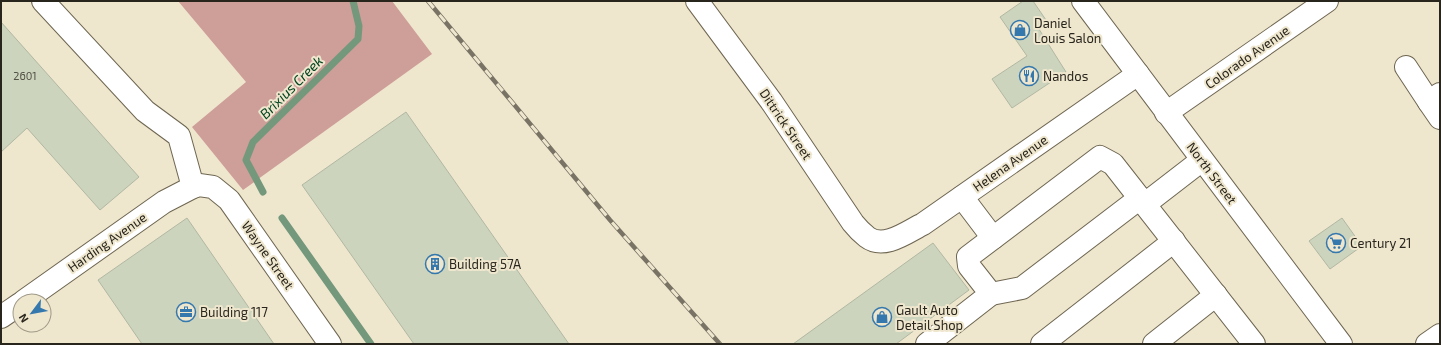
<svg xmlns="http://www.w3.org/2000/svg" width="1441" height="345" font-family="'Exo 2',sans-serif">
<rect width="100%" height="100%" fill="#efe6ce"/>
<path fill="#ce9e98" d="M178,1H392L432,54L243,190L192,127L246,82Z"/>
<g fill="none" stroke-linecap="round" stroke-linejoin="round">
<g stroke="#73987c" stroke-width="7">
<path d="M263,192L246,160L253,142L358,39L359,26L353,1"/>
<path d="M282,218L371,344"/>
</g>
</g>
<g fill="#cdd4bd" stroke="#b1b8a1">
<path d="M1023,1H1033L1046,20L1037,26L1066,72L1012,108L992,79L1027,56L1000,17Z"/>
<path d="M1,22L139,177L100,210L27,128L1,152Z"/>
<path d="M406,112L569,344H414L302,185Z"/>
<path d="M187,218L274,344H142L98,280Z"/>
<path d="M1342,218L1362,246L1330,269L1309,241Z"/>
<path d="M933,243L969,290L896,344H793Z"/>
</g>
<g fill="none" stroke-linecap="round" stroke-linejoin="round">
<g stroke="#6e6651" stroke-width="24">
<g id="minor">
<path d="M43,1L145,111L179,136L193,187"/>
<path d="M697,1L771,101L853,223C857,228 862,233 867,237C884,250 907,232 923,224L1138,74"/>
<path d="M1083,1L1341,344"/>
<path d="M1406,67L1429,102"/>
<path d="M1440,94L1429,102L1440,118"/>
<path d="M1166,113L1327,1"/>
<path d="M962,197L993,238"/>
<path d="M1145,204L1202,160"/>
<path d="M991,294L1022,288L1140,198"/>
<path d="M24,301L164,202L193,187L199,185L213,187L229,200L330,344"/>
<path d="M1,317L20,304"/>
<path d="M927,344L991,294L969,266L968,257L1100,157L1113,164L1254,344"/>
<path d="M1042,344L1174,241"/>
<path d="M1154,344L1216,295"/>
<path d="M1427,344L1440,335"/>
</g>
</g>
<use href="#minor" stroke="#fff" stroke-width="22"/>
<g stroke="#787364" stroke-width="4.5">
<path id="rail" d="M428,1L610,220L720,344"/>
</g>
<use href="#rail" stroke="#efe6ce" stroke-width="3" stroke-dasharray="9" stroke-linecap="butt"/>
</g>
<defs>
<g id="shop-ring" transform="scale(1)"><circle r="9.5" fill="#efe6ce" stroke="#3578ae" stroke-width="1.5"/><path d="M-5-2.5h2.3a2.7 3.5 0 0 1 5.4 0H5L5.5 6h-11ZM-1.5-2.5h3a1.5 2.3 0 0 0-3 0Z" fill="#3578ae"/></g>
<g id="restaurant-ring" transform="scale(1)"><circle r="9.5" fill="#efe6ce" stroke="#3578ae" stroke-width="1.5"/><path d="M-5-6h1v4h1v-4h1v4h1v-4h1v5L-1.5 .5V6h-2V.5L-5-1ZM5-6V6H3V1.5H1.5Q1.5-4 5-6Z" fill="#3578ae"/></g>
<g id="supermarket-ring" transform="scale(1)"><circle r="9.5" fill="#efe6ce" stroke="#3578ae" stroke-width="1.5"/><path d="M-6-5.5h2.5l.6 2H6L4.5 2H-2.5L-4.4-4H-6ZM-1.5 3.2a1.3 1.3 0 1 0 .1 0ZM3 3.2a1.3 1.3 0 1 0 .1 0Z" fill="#3578ae"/></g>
<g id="building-ring" transform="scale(1)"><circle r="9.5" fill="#efe6ce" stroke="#3578ae" stroke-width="1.5"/><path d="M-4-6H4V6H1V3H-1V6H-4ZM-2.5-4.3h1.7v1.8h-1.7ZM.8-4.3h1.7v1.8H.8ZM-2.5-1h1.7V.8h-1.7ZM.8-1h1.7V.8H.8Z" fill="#3578ae"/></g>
<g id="office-ring" transform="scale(1)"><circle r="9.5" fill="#efe6ce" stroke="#3578ae" stroke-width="1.5"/><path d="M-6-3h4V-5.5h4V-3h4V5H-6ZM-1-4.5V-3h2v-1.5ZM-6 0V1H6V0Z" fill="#3578ae"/></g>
</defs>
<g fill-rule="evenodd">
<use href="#shop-ring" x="1020" y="30"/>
<use href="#restaurant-ring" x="1029" y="76"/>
<use href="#supermarket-ring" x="1336" y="243"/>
<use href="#building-ring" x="435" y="264"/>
<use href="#office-ring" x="186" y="312"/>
<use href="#shop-ring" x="882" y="317"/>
</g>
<g text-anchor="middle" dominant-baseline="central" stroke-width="4" stroke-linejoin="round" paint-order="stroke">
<g font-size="11" fill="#515144">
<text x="25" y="75">2601</text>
</g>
<g font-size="13" fill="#28251c" stroke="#efe6ce" text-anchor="start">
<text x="1034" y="23">Daniel<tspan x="1034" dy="15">Louis Salon</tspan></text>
<text x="1043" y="76">Nandos</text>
<text x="1350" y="243">Century 21</text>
<text x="449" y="264">Building 57A</text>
<text x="896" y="310">Gault Auto<tspan x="896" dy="15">Detail Shop</tspan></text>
<text x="200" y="312">Building 117</text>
</g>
<g font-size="13" fill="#28251c" stroke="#efe6ce">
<text transform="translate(1247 57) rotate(-35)">Colorado Avenue</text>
<text transform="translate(786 124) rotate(56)">Dittrick Street</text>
<text transform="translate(1010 163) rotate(-35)">Helena Avenue</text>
<text transform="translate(1212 173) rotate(53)">North Street</text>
<text transform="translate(107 242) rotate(-35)">Harding Avenue</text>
<text transform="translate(268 255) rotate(55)">Wayne Street</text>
</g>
<g font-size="14" font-style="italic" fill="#00431e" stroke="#efe6ce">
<text transform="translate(291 87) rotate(-45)">Brixius Creek</text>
</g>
</g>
<rect width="1441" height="345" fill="none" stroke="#28251c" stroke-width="4"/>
<g transform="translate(32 313) rotate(238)"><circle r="19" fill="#efe6ce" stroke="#9f9987"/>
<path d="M0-3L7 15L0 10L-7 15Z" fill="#3578ae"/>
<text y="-6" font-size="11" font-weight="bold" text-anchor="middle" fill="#28251c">N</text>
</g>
</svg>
